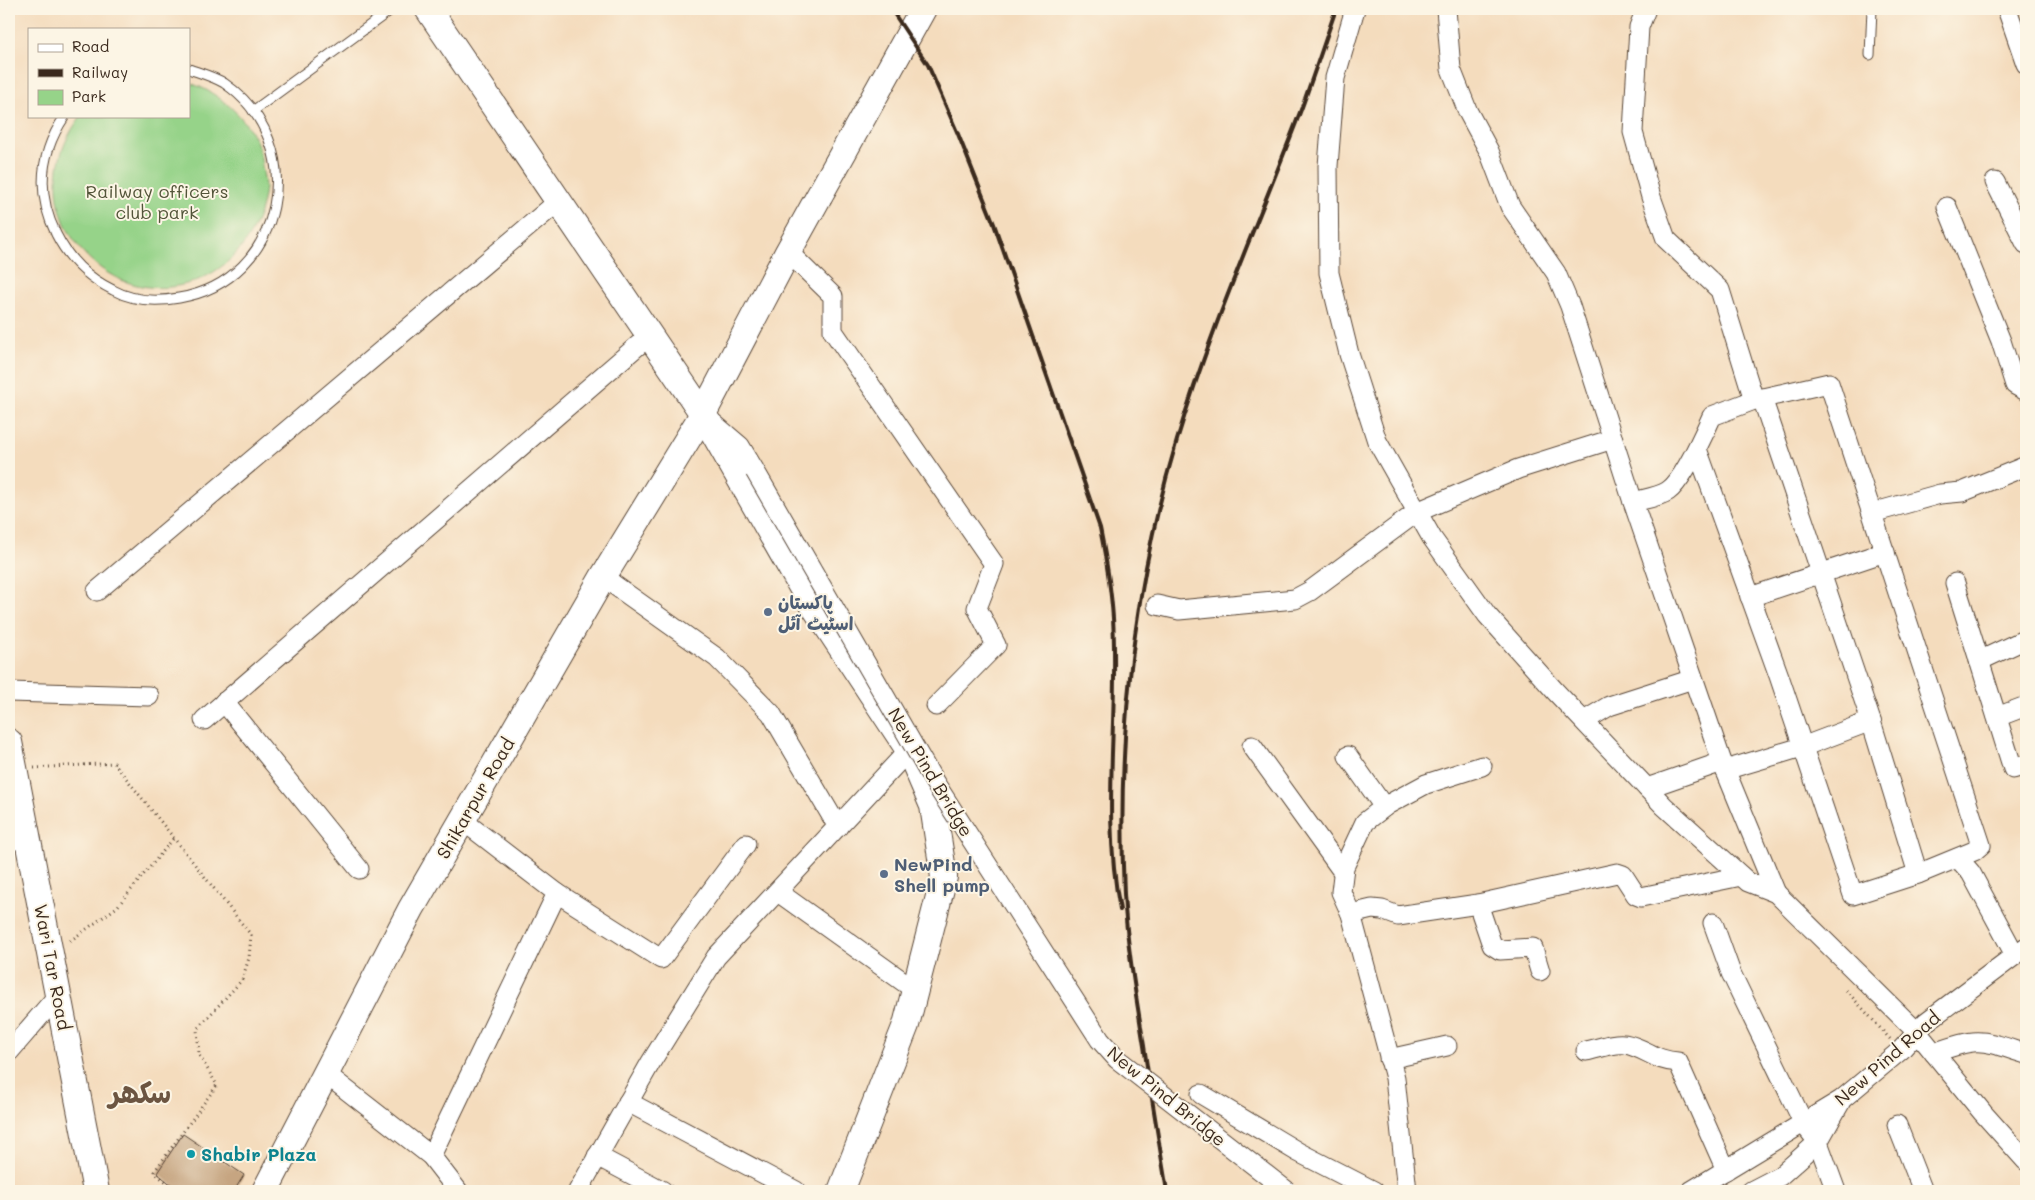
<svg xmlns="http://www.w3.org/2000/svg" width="2035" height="1200" font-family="Mali,'Playpen Sans Arabic',sans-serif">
<rect width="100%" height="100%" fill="#fcf5e5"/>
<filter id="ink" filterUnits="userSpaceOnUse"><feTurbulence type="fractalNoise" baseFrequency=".02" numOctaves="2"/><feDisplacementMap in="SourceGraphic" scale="10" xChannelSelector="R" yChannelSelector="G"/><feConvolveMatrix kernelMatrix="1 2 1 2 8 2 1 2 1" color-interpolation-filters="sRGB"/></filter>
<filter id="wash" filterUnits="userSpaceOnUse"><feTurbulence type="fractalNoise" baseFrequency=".0096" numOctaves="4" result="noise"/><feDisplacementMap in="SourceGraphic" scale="20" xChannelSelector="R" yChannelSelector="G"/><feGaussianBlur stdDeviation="1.12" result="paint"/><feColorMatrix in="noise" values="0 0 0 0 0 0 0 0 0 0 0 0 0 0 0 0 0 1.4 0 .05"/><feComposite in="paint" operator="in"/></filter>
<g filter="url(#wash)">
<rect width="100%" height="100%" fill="#f4dcbd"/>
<path fill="#96d389" stroke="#687e54" d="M189,83C219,91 257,125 261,158C262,168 265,179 265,188C255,282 145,323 82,251C67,233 58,212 57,189C56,161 64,139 81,116H189Z"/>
<g id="blocks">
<path fill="#c6a581" d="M183,1134L244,1175L234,1191H179L157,1173Z"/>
</g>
</g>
<g filter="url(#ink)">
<use href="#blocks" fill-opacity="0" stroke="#574536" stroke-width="1"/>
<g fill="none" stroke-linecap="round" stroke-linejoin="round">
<g stroke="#574536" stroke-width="11">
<g id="lane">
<path d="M1870,55L1872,9"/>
<path d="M253,111L392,9"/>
<path d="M65,116C40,153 36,193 56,234C69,260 87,277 113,290C133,301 157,302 179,298C284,281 312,143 224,83C214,77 200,73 189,69"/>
</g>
</g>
<g stroke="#574536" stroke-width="21">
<g id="street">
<path d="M1355,9L1335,78L1328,166L1329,273L1349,354L1377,441L1432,538L1487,615L1555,691L1664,806L1748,882L1776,893L1917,1032L1983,1113L2026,1161"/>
<path d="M1446,9L1451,69L1468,112L1489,151L1510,206L1556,273L1570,306L1633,502L1722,762L1776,893"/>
<path d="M1646,9L1639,27L1633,132L1651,197L1666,239L1720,290L1754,400"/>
<path d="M2007,9L2026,64"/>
<path d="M1995,182L2026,244"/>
<path d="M1947,207L2001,341L2015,385L2026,391"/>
<path d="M788,252L833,296V331L994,564L977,608L996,645L936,706"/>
<path d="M1762,398L1871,721L1918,874"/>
<path d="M713,423L740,446L755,471"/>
<path d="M1633,502C1644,499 1659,497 1668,491C1683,481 1704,434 1712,416L1754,400L1829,383L1981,845L1974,851L1918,874L1853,895L1779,676L1697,449"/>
<path d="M1872,513L1940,494L1962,492L2026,466"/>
<path d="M603,577L717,658L771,713L838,827"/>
<path d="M1955,583L2013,769L2026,765"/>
<path d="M97,591L560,200"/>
<path d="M1750,597L1885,552"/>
<path d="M1157,605L1179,610L1295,599L1310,591L1417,512L1518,469L1613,439"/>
<path d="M1979,661L2026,639"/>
<path d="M9,692L149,696"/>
<path d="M224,702L359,869"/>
<path d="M1997,717L2026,706"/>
<path d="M204,720L650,335"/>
<path d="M1584,721L1609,706L1693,679"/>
<path d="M1252,746L1343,872"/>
<path d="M1348,756L1384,807"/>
<path d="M1725,770L1802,747L1871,721"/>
<path d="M1647,788L1722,762"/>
<path d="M9,842L27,835"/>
<path d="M1958,858L1971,873L2015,955"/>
<path d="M778,892L915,990"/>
<path d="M557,893L661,959L746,844"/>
<path d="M1478,904L1492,945L1500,950L1533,948L1540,971"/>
<path d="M1351,914L1372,909L1382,910L1398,916L1478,904L1617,873L1623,875L1636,895L1641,897L1741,876"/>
<path d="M1713,923L1731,973L1804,1124L1818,1142L1836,1191"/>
<path d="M1586,1051C1597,1049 1614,1042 1625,1044C1646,1048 1655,1061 1678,1062L1726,1170"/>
<path d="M9,1052L59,994"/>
<path d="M1934,1053C1980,1036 1981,1040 2026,1054"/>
<path d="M1389,1059L1447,1046"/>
<path d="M326,1074L431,1156L458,1191"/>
<path d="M1201,1094L1298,1152L1374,1191"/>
<path d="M628,1102L796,1191"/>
<path d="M1897,1125L1923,1191"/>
<path d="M431,1156L557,893L462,820"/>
<path d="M597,1156L663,1191"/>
<path d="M578,1191L651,1062L716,957L909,750"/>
<path d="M1407,1191L1395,1078L1351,914L1341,892L1344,867L1365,822L1387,805L1426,784L1482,766"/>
<path d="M1691,1191L1841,1100L1901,1050L1926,1022L2026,947"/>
<path d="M1751,1191L1780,1176L1818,1142L1840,1103"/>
</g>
</g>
<g stroke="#574536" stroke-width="28">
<g id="secondary">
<path d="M428,9L703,414L804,591L909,750L933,806L944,877L906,1025L841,1191"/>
<path d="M9,742L96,1191"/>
<path d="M265,1191L411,909L603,577L703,414L788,252L923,9"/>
</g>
</g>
<g stroke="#574536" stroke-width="3" stroke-dasharray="1 4" stroke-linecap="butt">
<path d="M34,768L114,763L251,935L249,958L242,980L197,1029L199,1055L217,1085L154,1172L177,1191"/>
<path d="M70,941L117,907L173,839"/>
<path d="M1846,990L1890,1039"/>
</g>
<use href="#lane" stroke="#fff" stroke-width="9"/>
<use href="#street" stroke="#fff" stroke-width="19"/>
<use href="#secondary" stroke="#fff" stroke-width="26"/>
<g stroke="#3b2a1e" stroke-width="4">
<path d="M891,9L928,65L958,134L994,224L1100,528C1106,558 1111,588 1113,618C1119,716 1101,812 1120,910"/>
<path d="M1167,1191C1159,1143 1151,1094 1144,1046C1136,996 1127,945 1124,894C1117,741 1133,587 1177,440C1211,326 1260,218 1302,107C1314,74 1325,41 1336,9"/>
</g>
<g stroke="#574536" stroke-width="21" stroke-linecap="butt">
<path id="street-bridge" d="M755,471L935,783L1100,1040L1117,1059L1287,1191"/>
</g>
<use href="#street-bridge" stroke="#fff" stroke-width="19"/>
</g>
</g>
<g fill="#5c6f8a" stroke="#fcf5e5" stroke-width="2">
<circle cx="768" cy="612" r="5"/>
<circle cx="884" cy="874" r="5"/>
</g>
<circle fill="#0f9aa8" stroke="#fcf5e5" stroke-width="2" cx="191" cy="1154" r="5"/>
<g text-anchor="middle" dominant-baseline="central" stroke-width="4" stroke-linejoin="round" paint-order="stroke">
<g font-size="18" fill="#525439" stroke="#fcf5e5">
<text x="157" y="191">Railway officers<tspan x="157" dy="21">club park</tspan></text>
</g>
<g font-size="18" font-weight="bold" fill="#4e5e75" stroke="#fcf5e5" text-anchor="start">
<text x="778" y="602">پاکستان<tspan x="778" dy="21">اسٹیٹ آئل</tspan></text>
<text x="894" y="864">NewPind<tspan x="894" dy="21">Shell pump</tspan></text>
</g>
<g font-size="18" fill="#3b2a1e" stroke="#fcf5e5">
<text transform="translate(931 772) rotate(59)">New Pind Bridge</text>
<text transform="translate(475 798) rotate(-60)">Shikarpur Road</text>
<text transform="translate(53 967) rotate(79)">Wari Tar Road</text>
<text transform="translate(1887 1058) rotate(-41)">New Pind Road</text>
<text transform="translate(1167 1096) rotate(39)">New Pind Bridge</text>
</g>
<g font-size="18" font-weight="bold" fill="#0d838f" stroke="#fcf5e5" text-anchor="start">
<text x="201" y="1154">Shabir Plaza</text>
</g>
<g font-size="28" font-weight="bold" fill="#6c5541" stroke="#fcf5e5">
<text x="140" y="1092">سکھر</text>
</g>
</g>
<rect width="2035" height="1200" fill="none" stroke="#fcf5e5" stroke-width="30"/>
<rect x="28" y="28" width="162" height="90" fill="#fcf5e5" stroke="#afa495"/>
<rect x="38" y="44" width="25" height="8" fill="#ffffff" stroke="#afa495"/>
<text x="72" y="52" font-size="15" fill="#3b2a1e">Road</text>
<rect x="38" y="69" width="25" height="8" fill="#3b2a1e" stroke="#afa495"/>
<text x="72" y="78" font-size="15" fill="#3b2a1e">Railway</text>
<rect x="38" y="90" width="25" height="15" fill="#96d389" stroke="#afa495"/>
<text x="72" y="102" font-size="15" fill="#3b2a1e">Park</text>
</svg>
